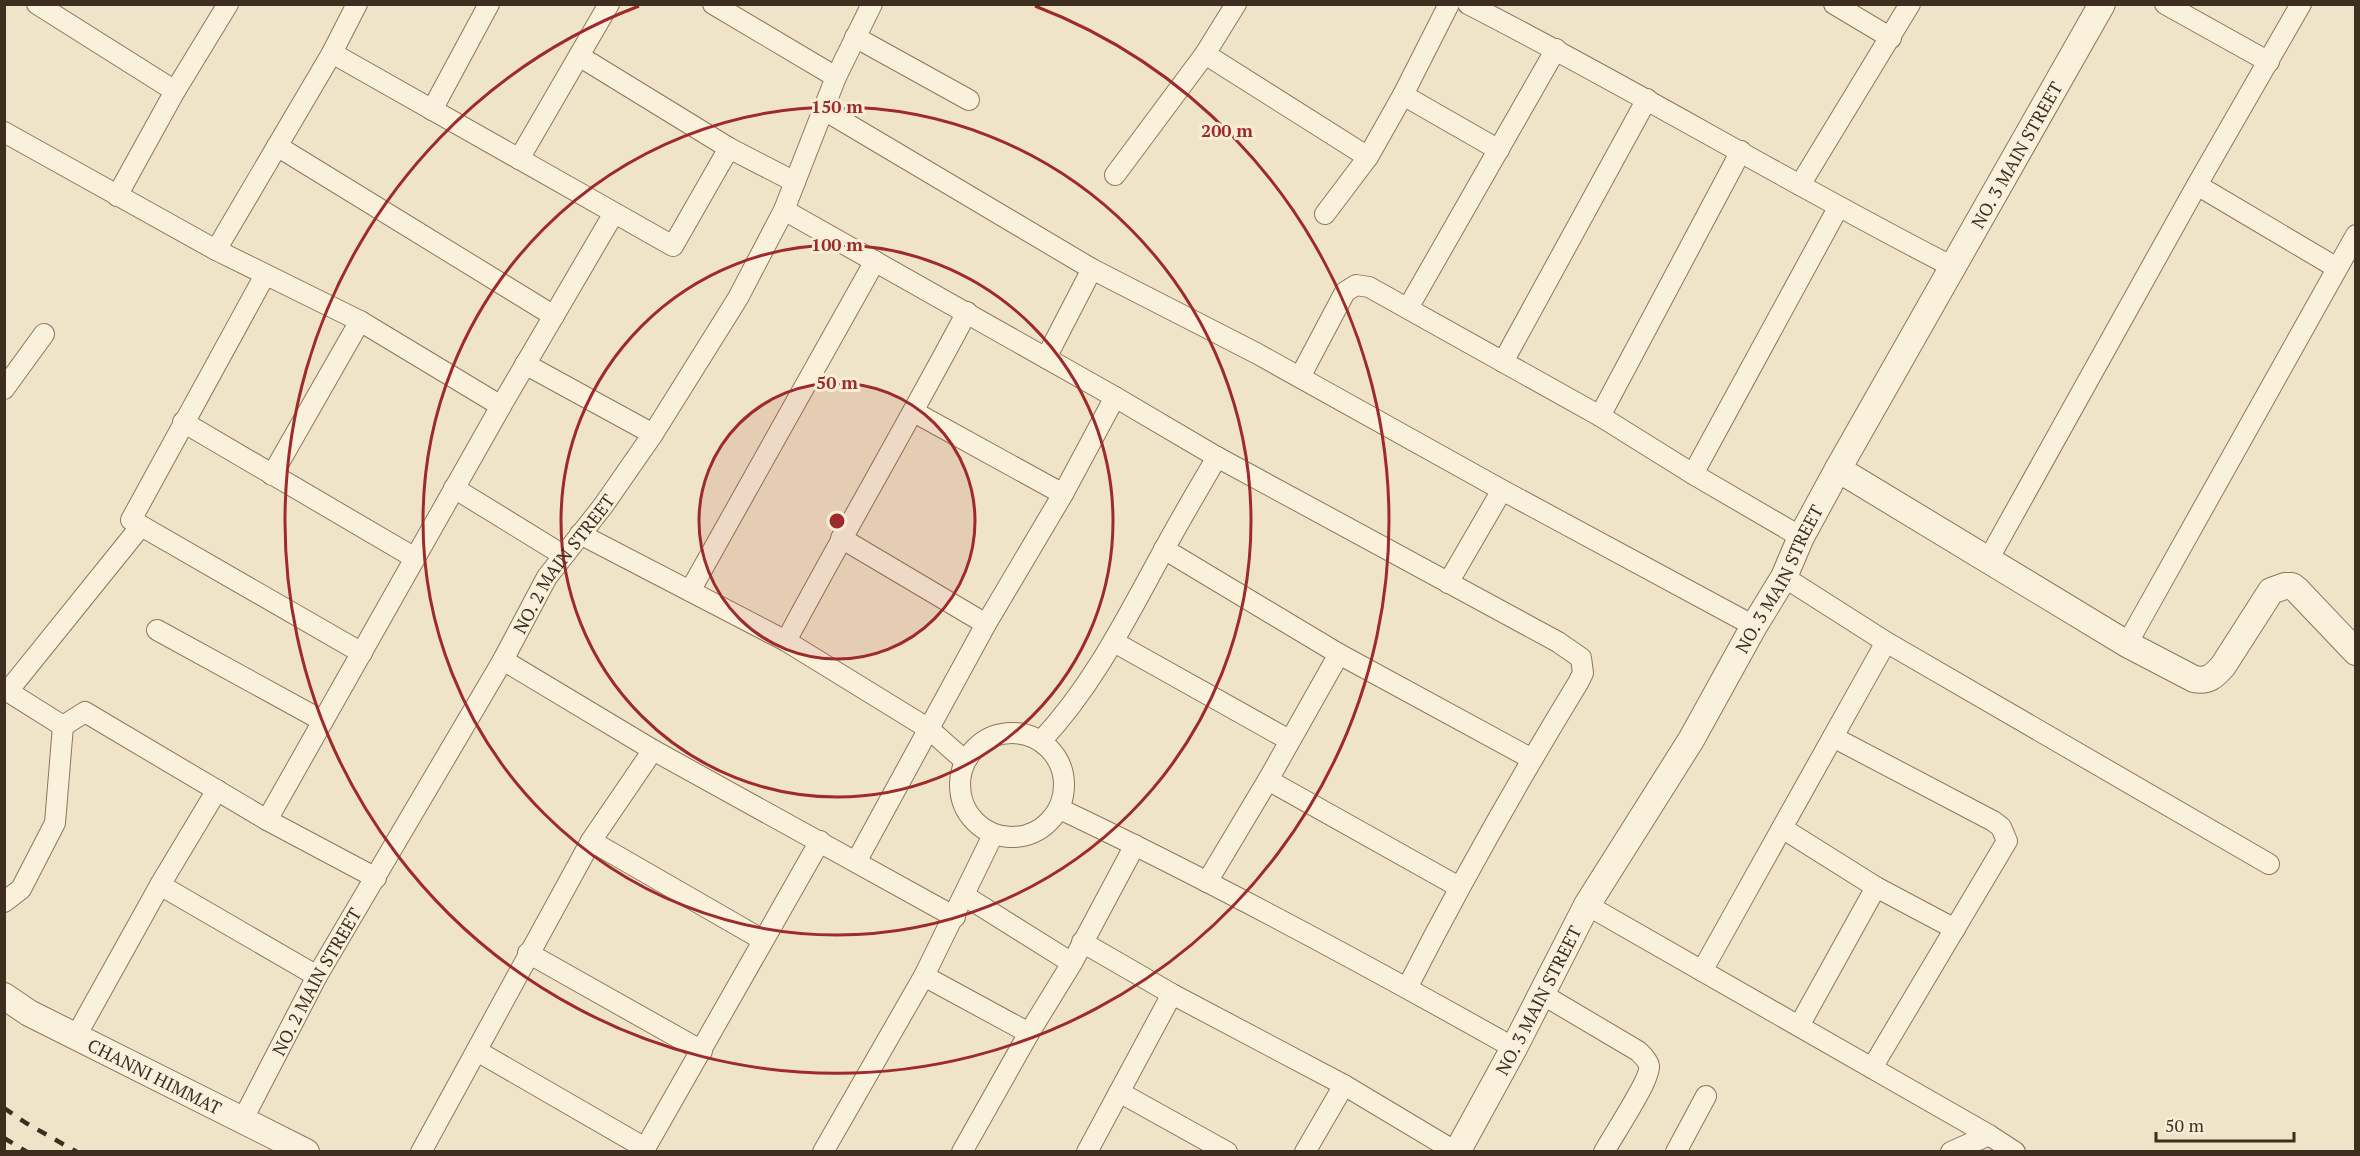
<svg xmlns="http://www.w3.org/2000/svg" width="2360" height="1156" font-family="'PT Serif',serif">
<rect width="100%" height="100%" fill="#f0e4c8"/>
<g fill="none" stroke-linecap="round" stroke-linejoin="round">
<g stroke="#8d765c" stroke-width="22">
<g id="minor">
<path d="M37,4L175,91"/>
<path d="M713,4L836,77"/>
<path d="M1236,4L1205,54L1368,157"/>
<path d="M1468,4C1632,88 1789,183 1953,267"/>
<path d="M1834,4L1891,38"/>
<path d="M2165,4L2269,62"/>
<path d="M855,37L969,100"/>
<path d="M332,53L673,246L729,148L795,182"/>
<path d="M579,56L729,148"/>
<path d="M1403,95L1499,150"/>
<path d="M432,110L489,4"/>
<path d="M824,110L1092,269L1256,353L1502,490L1754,626"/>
<path d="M4,132L216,250L360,321L501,406L267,820L376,878"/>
<path d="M277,146L554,316"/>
<path d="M519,159L609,4"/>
<path d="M1115,175L1205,54"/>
<path d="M1800,185L1910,4"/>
<path d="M2197,185L2337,268"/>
<path d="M117,196L175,91L228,4"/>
<path d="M784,210L1115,397L1217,457L1558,642L1581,658L1583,673L1578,683C1517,783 1460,884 1407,988"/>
<path d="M1325,214L1368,157L1403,95L1449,4"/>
<path d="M216,250L332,53L357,4"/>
<path d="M265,275L131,520L362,653"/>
<path d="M1408,308L1556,49"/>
<path d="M1046,358L1092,269"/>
<path d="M1503,362L1647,99"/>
<path d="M525,364L653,434"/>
<path d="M1300,377L1345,292L1356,285L1369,287L1600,416L1693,474L1801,537"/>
<path d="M4,389L44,334"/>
<path d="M501,406L614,213"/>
<path d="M914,412L1063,494"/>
<path d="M1600,416L1741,151"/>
<path d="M183,422L415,558"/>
<path d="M1693,474L1838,208"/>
<path d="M272,475L360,321"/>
<path d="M454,488L563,555"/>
<path d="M580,534L786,641L929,729L965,761"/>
<path d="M841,538L986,624"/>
<path d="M1164,549L1339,654L1532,759"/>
<path d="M1988,560L2197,185L2301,4"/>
<path d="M1784,577L1886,642L2269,864"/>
<path d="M1448,583L1502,490"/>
<path d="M690,591L875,261"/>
<path d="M157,630L323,721"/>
<path d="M786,641C845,531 908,423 967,312"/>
<path d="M1114,642L1289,740"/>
<path d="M2127,644L2356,235"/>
<path d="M503,660L653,750L955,917"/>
<path d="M4,689L63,726"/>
<path d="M8,691L141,526"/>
<circle cx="1012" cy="785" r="52"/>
<path d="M1833,737L1993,821L2001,827L2007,841L1872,1068"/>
<path d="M1041,741C1092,687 1125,621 1160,557C1178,523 1198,490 1217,457"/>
<path d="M1268,780L1459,887"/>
<path d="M1060,809C1214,882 1365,964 1514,1048"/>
<path d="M1782,828L1876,887L1955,929"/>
<path d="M591,841L763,940"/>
<path d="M856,862L986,624L1063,494L1115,397"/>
<path d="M1207,882L1268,780L1339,654"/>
<path d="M160,885L317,976"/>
<path d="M965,896L1072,963"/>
<path d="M4,902L21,889L55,823L63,726L85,712L267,820"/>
<path d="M1587,905L1989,1135L1951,1152"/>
<path d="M1082,942L1172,994L1344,1085L1456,1152"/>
<path d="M528,953L702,1051"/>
<path d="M1702,971L1886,642"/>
<path d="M924,976L1029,1033"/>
<path d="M1540,993L1638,1051C1642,1055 1648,1060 1649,1066C1651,1079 1612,1137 1604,1152"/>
<path d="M1799,1026L1876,887"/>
<path d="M76,1036L160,885L217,790"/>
<path d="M477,1051L645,1148"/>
<path d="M1119,1092L1227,1152"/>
<path id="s1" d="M242,1121L317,976L503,660L547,577L603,506L653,434L738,298L784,210L836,77L872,4"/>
<path d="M1989,1135L2015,1152"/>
<path d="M421,1152L591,841L653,750"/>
<path d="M643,1152L820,841"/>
<path d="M823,1152L924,976L993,835"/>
<path d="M962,1152L1029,1033L1072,963L1135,845"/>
<path d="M1087,1152L1172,994"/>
<path d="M1305,1152L1344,1085"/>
<path d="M1676,1152L1706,1096"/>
</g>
</g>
<g stroke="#8d765c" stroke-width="28">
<g id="tertiary">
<path d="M1838,469L2127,644L2194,679C2208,682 2214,676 2223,666L2271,591L2285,586H2292L2297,590L2356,652"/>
<path id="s2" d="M4,996L29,1013L306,1152"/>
<path id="s3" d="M1457,1152L1514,1048L1587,905L1691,740L1754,626L1784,577L1801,537L1838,469L2102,4"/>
</g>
</g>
<use href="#minor" stroke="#faf1dc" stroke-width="20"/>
<use href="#tertiary" stroke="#faf1dc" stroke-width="26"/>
<g stroke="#3d2e20" stroke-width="4.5" stroke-dasharray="10 10" stroke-linecap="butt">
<path d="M4,1108L26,1123L77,1152"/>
<path d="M4,1138L27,1152"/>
</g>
</g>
<circle cx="837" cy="521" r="138" fill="#9e2a2b" fill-opacity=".12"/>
<g fill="none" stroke="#9e2a2b" stroke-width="3">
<circle cx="837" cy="521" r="138"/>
<circle cx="837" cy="521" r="276"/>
<circle cx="837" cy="521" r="414"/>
<path d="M1035 6A552 552 0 1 1 639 6"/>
</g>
<g text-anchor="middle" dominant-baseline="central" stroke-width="6" stroke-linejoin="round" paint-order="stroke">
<g font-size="18" fill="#3d2e20" stroke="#f7eed8">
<text stroke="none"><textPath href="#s3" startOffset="1144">NO. 3 MAIN STREET</textPath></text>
<text stroke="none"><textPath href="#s1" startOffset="644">NO. 2 MAIN STREET</textPath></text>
<text stroke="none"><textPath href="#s3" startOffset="658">NO. 3 MAIN STREET</textPath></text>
<text stroke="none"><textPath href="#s1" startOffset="158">NO. 2 MAIN STREET</textPath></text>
<text stroke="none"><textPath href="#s3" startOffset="172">NO. 3 MAIN STREET</textPath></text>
<text stroke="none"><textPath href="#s2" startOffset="171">CHANNI HIMMAT</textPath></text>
</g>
</g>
<circle cx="837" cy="521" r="9" fill="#9e2a2b" stroke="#f7eed8" stroke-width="3"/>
<g font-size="18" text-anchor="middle" font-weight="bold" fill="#9e2a2b" stroke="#f7eed8" stroke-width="6" stroke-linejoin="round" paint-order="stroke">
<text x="837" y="113">150 m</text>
<text x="1227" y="137">200 m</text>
<text x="837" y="251">100 m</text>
<text x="837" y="389">50 m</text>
</g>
<rect width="2360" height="1156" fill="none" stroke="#3d2e20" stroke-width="12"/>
<path d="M2156 1132v9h138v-9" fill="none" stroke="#3d2e20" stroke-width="3"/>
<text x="2165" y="1132" font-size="18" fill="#3d2e20" stroke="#f7eed8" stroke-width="4.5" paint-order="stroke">50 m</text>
</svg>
